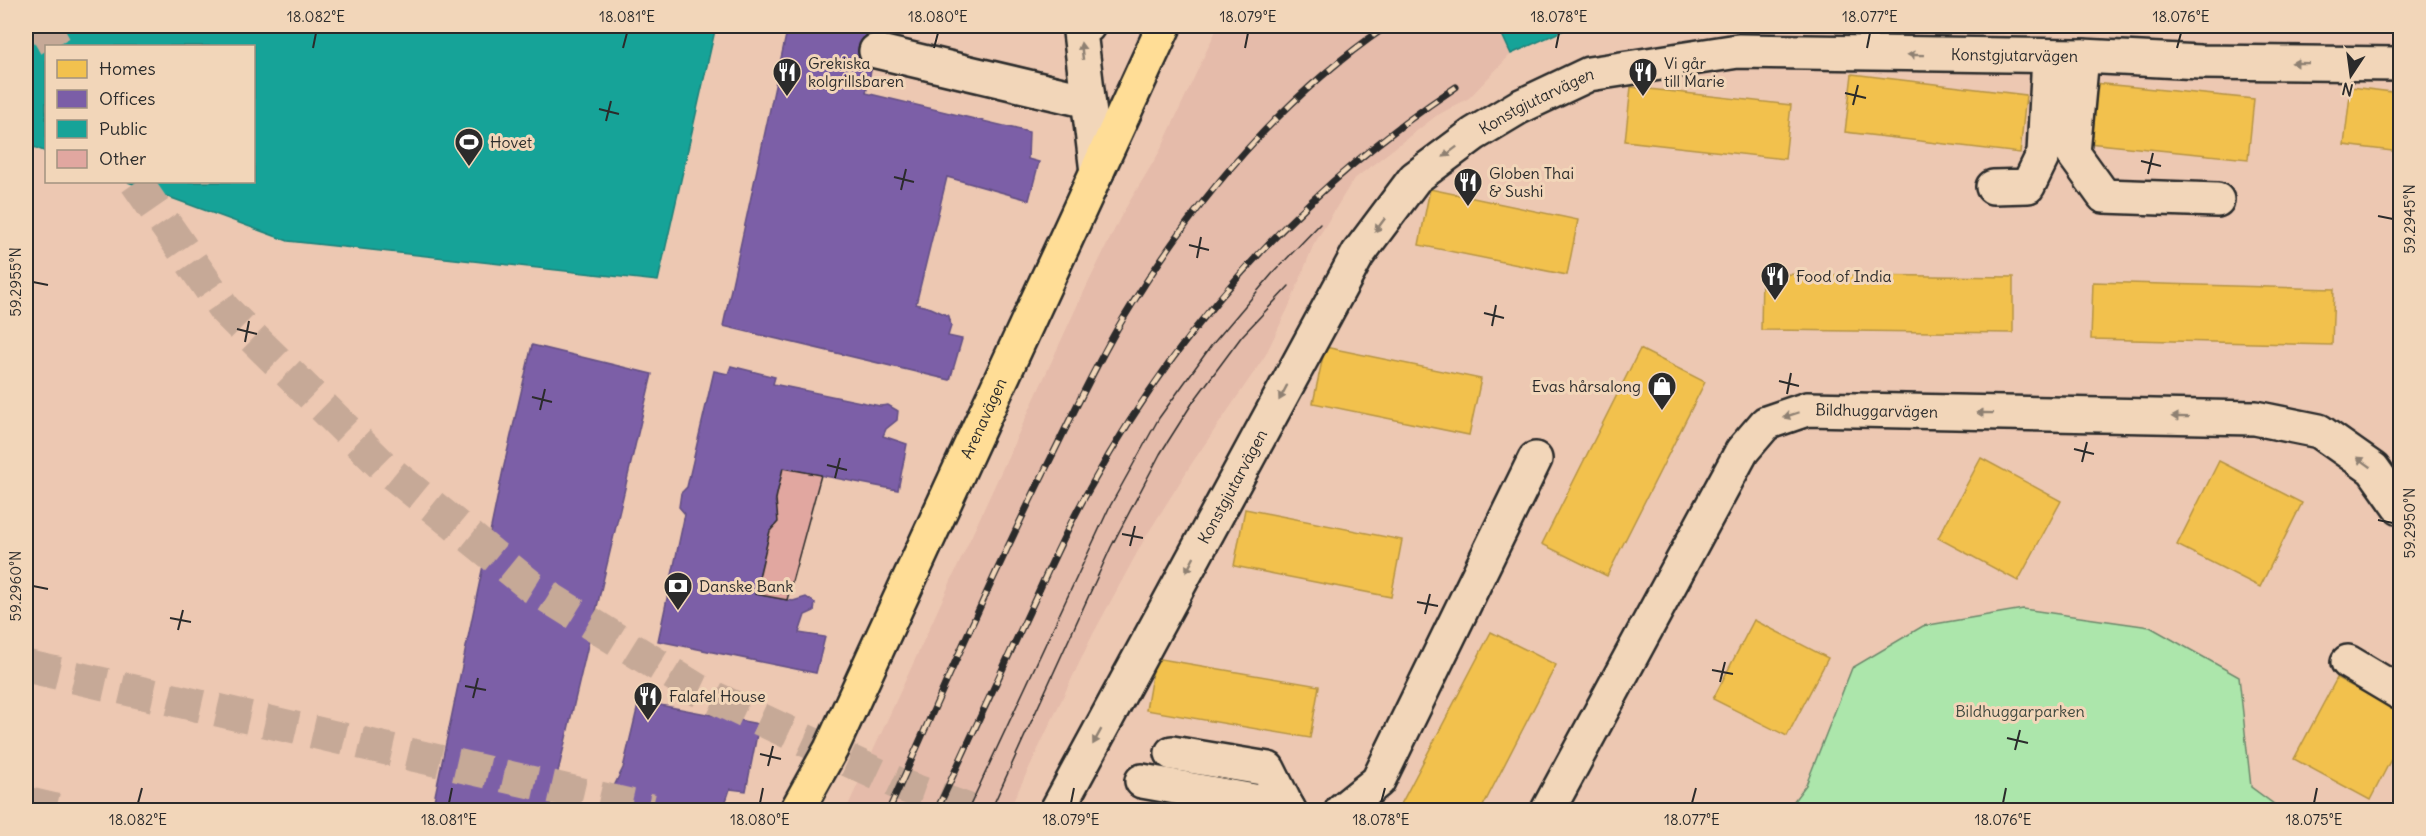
<svg xmlns="http://www.w3.org/2000/svg" width="2426" height="836" font-family="Delius,sans-serif">
<rect width="100%" height="100%" fill="#edc8b2"/>
<filter id="ink" filterUnits="userSpaceOnUse"><feTurbulence type="fractalNoise" baseFrequency=".0167" numOctaves="2"/><feDisplacementMap in="SourceGraphic" scale="12" xChannelSelector="R" yChannelSelector="G"/><feConvolveMatrix kernelMatrix="1 2 1 2 8 2 1 2 1" color-interpolation-filters="sRGB"/></filter>
<g filter="url(#ink)">
<path fill="#e5bbaa" d="M1218,26H1559L1511,54L1469,98L1436,116L1353,180L1313,246L1290,304L1265,356L1192,463L1145,538L1093,634L1009,810H846L1077,306L1122,214L1160,151Z"/>
<path fill="#ace6ab" stroke="#6c886b" stroke-width="1.5" d="M2023,609L2150,627L2239,677L2251,787L2282,810H1787L1806,785L1852,668L1923,626Z"/>
<g fill="#f2c14e" stroke="#b69444" stroke-width="1.5">
<path d="M1852,74L2026,95L2020,153L1845,132Z"/>
<path d="M2094,83L2254,99L2248,159L2088,143Z"/>
<path d="M1631,87L1791,105L1785,159L1625,141Z"/>
<path d="M2351,87L2400,93V152L2344,145Z"/>
<path d="M1430,189L1578,220L1567,275L1419,245Z"/>
<path d="M1762,274L2013,277V333L1761,330Z"/>
<path d="M2093,282L2334,289L2332,345L2091,339Z"/>
<path d="M1325,347L1481,379L1469,435L1313,403Z"/>
<path d="M1640,349L1705,382L1607,576L1542,544Z"/>
<path d="M1981,458L2061,501L2018,581L1938,538Z"/>
<path d="M2219,461L2302,503L2260,587L2177,545Z"/>
<path d="M1245,509L1402,540L1391,597L1234,566Z"/>
<path d="M1754,620L1828,658L1787,736L1713,699Z"/>
<path d="M1491,632L1556,665L1481,810H1398Z"/>
<path d="M1155,658L1319,686L1310,738L1146,710Z"/>
<path d="M2337,678L2400,712V742L2370,800L2294,759Z"/>
<path d="M1086,800L1140,810H1084Z"/>
</g>
<g fill="#7b5ea7" stroke="#634f82" stroke-width="1.5">
<path d="M788,26H881L866,93L1029,132L1028,159L1039,162L1029,200L947,177L916,304L931,308L949,316L951,326L948,336L962,339L950,380L723,326Z"/>
<path d="M532,345L652,374L549,810H432L503,470Z"/>
<path d="M731,366L775,377L773,384L880,406L888,405L898,411L897,420L886,429L883,436L907,444L898,490L783,468L775,502L778,511V522L770,531L755,594L793,601L806,597L815,603L814,611L805,615L799,633L825,637L816,673L658,641L685,514L679,507L681,493L687,487L714,371L728,374Z"/>
<path d="M639,701L759,724L746,791L730,789L723,810H612L615,800L613,788L623,768Z"/>
</g>
<g fill="#17a398" stroke="#1d7f77" stroke-width="1.5">
<path d="M26,26H716L658,281L288,241L128,182H254V46H46V152L26,144Z"/>
<path d="M1498,26H1573L1511,54Z"/>
</g>
<path fill="#e1a7a0" stroke="#2b2b2b" stroke-width="1.5" d="M783,468L821,475L787,600L755,594L770,531L778,522L776,499Z"/>
<g fill="none" stroke-linecap="round" stroke-linejoin="round">
<g stroke="#c6a997" stroke-width="33" stroke-dasharray="33 16" stroke-linecap="butt">
<path d="M44,26L55,46"/>
<path d="M136,182L224,309L384,467L532,587L698,690L903,786L969,810"/>
<path d="M26,666L652,810"/>
<path d="M26,803L56,810"/>
</g>
<g stroke="#2b2b2b" stroke-width="38">
<g id="minor">
<path d="M1088,26L1080,32L1097,172"/>
<path d="M876,51L1088,101"/>
<path d="M2082,56L2073,153L2104,196L2217,200"/>
<path d="M1993,187L2028,186L2044,153L2049,56"/>
<path d="M2348,662L2400,693"/>
<path d="M1172,753L1268,769L1287,807"/>
<path d="M1142,781L1287,807L1289,810"/>
<path id="s1" d="M1057,810L1358,254L1415,178L1474,134L1519,107L1589,74L1738,51L2082,56L2200,62L2400,64"/>
<path d="M1342,810L1378,781L1535,459"/>
<path id="s2" d="M1548,810L1742,451L1766,423L1807,409L2255,418L2319,431L2373,469L2400,507"/>
</g>
</g>
<g stroke="#2b2b2b" stroke-width="38">
<g id="major">
<path id="s3" d="M797,810L831,749L1164,26"/>
</g>
</g>
<use href="#minor" stroke="#f2d6b9" stroke-width="33"/>
<use href="#major" stroke="#ffdd96" stroke-width="33"/>
<g stroke="#2b2b2b" stroke-width="1.5">
<path d="M968,810L1109,508L1159,418L1211,346L1272,274L1320,224"/>
<path d="M991,810L1111,547L1160,454L1193,402L1242,336L1289,286"/>
</g>
<g stroke="#2b2b2b" stroke-width="7">
<g id="rail">
<path d="M889,810C942,692 993,574 1051,458C1074,412 1096,364 1123,319C1191,206 1277,101 1387,26"/>
<path d="M937,810C968,743 999,676 1031,608C1050,567 1068,525 1091,486C1182,323 1301,190 1456,87"/>
</g>
</g>
<use href="#rail" stroke="#f2d6b9" stroke-width="4.5" stroke-dasharray="14" stroke-linecap="butt"/>
</g>
<defs><path id="oneway-solid" d="M-6-.8H1V-3.2L6.5 0L1 3.2V.8H-6Z" transform="scale(1.5)"/></defs>
<g fill="#8e8072">
<use href="#oneway-solid" transform="translate(1082 51) rotate(-97)"/>
<use href="#oneway-solid" transform="translate(1916 55) rotate(-179)"/>
<use href="#oneway-solid" transform="translate(2300 63) rotate(-179)"/>
<use href="#oneway-solid" transform="translate(1450 152) rotate(143)"/>
<use href="#oneway-solid" transform="translate(1380 225) rotate(127)"/>
<use href="#oneway-solid" transform="translate(1283 393) rotate(118)"/>
<use href="#oneway-solid" transform="translate(1985 413) rotate(-179)"/>
<use href="#oneway-solid" transform="translate(1791 415) rotate(161)"/>
<use href="#oneway-solid" transform="translate(2180 417) rotate(-179)"/>
<use href="#oneway-solid" transform="translate(2364 462) rotate(-145)"/>
<use href="#oneway-solid" transform="translate(1190 565) rotate(118)"/>
<use href="#oneway-solid" transform="translate(1097 737) rotate(119)"/>
</g>
</g>
<path fill="none" stroke="#2b2b2b" stroke-width="2" d="M313,48L316,33M623,48L627,33M934,48L938,33M1245,48L1248,33M1556,48L1559,33M1867,48L1870,33M2177,48L2181,33M1845,93L1866,98M1853,105L1858,85M599,109L619,114M606,121L611,101M2141,161L2161,166M2148,174L2153,153M894,177L914,182M901,190L906,169M2378,216L2393,219M1189,245L1209,250M1197,258L1201,237M33,282L48,285M1484,313L1504,318M1492,326L1496,305M237,329L257,334M245,342L249,321M1779,381L1799,386M1787,394L1791,373M532,397L552,402M540,410L545,389M2074,449L2094,454M2082,462L2087,442M827,465L847,470M835,478L840,458M2378,520L2393,523M1122,534L1143,538M1130,546L1135,526M33,586L48,589M1417,602L1438,606M1425,614L1430,594M170,618L191,622M178,630L183,610M1712,670L1733,674M1720,682L1725,662M465,686L486,690M473,698L478,678M2007,738L2028,743M2015,750L2020,730M760,754L781,759M768,766L773,746M138,803L142,788M449,803L452,788M760,803L763,788M1071,803L1074,788M1381,803L1385,788M1692,803L1696,788M2003,803L2006,788M2314,803L2317,788"/>
<defs>
<g id="restaurant-pin" transform="scale(1.5)"><path d="M0 17L-7.5 6A9.5 9.5 0 1 1 7.5 6Z" fill="#2b2b2b" stroke="#f2d6b9"/><path d="M-5-6h1v4h1v-4h1v4h1v-4h1v5L-1.5 .5V6h-2V.5L-5-1ZM5-6V6H3V1.5H1.5Q1.5-4 5-6Z" fill="#fff"/></g>
<g id="stadium-pin" transform="scale(1.5)"><path d="M0 17L-7.5 6A9.5 9.5 0 1 1 7.5 6Z" fill="#2b2b2b" stroke="#f2d6b9"/><path d="M0-5a6.5 5 0 1 0 0 10a6.5 5 0 1 0 0-10ZM-3.5-1.8h7v3.6h-7Z" fill="#fff"/></g>
<g id="shop-pin" transform="scale(1.5)"><path d="M0 17L-7.5 6A9.5 9.5 0 1 1 7.5 6Z" fill="#2b2b2b" stroke="#f2d6b9"/><path d="M-5-2.5h2.3a2.7 3.5 0 0 1 5.4 0H5L5.5 6h-11ZM-1.5-2.5h3a1.5 2.3 0 0 0-3 0Z" fill="#fff"/></g>
<g id="bank-pin" transform="scale(1.5)"><path d="M0 17L-7.5 6A9.5 9.5 0 1 1 7.5 6Z" fill="#2b2b2b" stroke="#f2d6b9"/><path d="M-6-4H6V4H-6ZM0-2.3a2.3 2.3 0 1 0 0 4.6a2.3 2.3 0 1 0 0-4.6Z" fill="#fff"/></g>
</defs>
<g fill-rule="evenodd">
<use href="#restaurant-pin" x="787" y="72"/>
<use href="#restaurant-pin" x="1643" y="72"/>
<use href="#stadium-pin" x="469" y="142"/>
<use href="#restaurant-pin" x="1468" y="182"/>
<use href="#restaurant-pin" x="1775" y="276"/>
<use href="#shop-pin" x="1662" y="386"/>
<use href="#bank-pin" x="678" y="586"/>
<use href="#restaurant-pin" x="648" y="696"/>
</g>
<g text-anchor="middle" dominant-baseline="central" stroke-width="6" stroke-linejoin="round" paint-order="stroke">
<g font-size="16" fill="#2b2b2b" stroke="#f2d6b9">
<text stroke="none"><textPath href="#s1" startOffset="1358">Konstgjutarvägen</textPath></text>
<text stroke="none"><textPath href="#s1" startOffset="872">Konstgjutarvägen</textPath></text>
<text stroke="none"><textPath href="#s2" startOffset="558">Bildhuggarvägen</textPath></text>
<text stroke="none"><textPath href="#s3" startOffset="434">Arenavägen</textPath></text>
<text stroke="none"><textPath href="#s1" startOffset="368">Konstgjutarvägen</textPath></text>
</g>
<g font-size="16" fill="#2b2b2b" stroke="#f2d6b9" text-anchor="start">
<text x="808" y="63">Grekiska<tspan x="808" dy="18">kolgrillsbaren</tspan></text>
<text x="1664" y="63">Vi går<tspan x="1664" dy="18">till Marie</tspan></text>
<text x="490" y="142">Hovet</text>
<text x="1489" y="173">Globen Thai<tspan x="1489" dy="18">&amp; Sushi</tspan></text>
<text x="1796" y="276">Food of India</text>
<text x="1641" y="386" text-anchor="end">Evas hårsalong</text>
<text x="699" y="586">Danske Bank</text>
<text x="669" y="696">Falafel House</text>
</g>
<g font-size="16" fill="#3e473e" stroke="#f2d6b9">
<text x="2020" y="711">Bildhuggarparken</text>
</g>
</g>
<rect width="2426" height="836" fill="none" stroke="#f2d6b9" stroke-width="66"/>
<rect x="45" y="45" width="210" height="138" fill="#f2d6b9" stroke="#a29280" stroke-width="1.5"/>
<rect x="57" y="60" width="30" height="18" fill="#f2c14e" stroke="#a29280" stroke-width="1.5"/>
<text x="99" y="75" font-size="18" fill="#2b2b2b">Homes</text>
<rect x="57" y="90" width="30" height="18" fill="#7b5ea7" stroke="#a29280" stroke-width="1.5"/>
<text x="99" y="105" font-size="18" fill="#2b2b2b">Offices</text>
<rect x="57" y="120" width="30" height="18" fill="#17a398" stroke="#a29280" stroke-width="1.5"/>
<text x="99" y="135" font-size="18" fill="#2b2b2b">Public</text>
<rect x="57" y="150" width="30" height="18" fill="#e1a7a0" stroke="#a29280" stroke-width="1.5"/>
<text x="99" y="165" font-size="18" fill="#2b2b2b">Other</text>
<g transform="translate(2351 75) rotate(193)" stroke="#f2d6b9" stroke-width="4.5" paint-order="stroke">
<path d="M0-4.5L10 22L0 15L-10 22Z" fill="#2b2b2b"/>
<text y="-9" font-size="16" font-weight="bold" text-anchor="middle" fill="#2b2b2b">N</text>
</g>
<rect x="33" y="33" width="2360" height="770" fill="none" stroke="#2b2b2b" stroke-width="2"/>
<g font-size="15" text-anchor="middle" fill="#2b2b2b">
<text x="316" y="22">18.082°E</text>
<text x="627" y="22">18.081°E</text>
<text x="938" y="22">18.080°E</text>
<text x="1248" y="22">18.079°E</text>
<text x="1559" y="22">18.078°E</text>
<text x="1870" y="22">18.077°E</text>
<text x="2181" y="22">18.076°E</text>
<text transform="translate(2410 219) rotate(-90)" y="5">59.2945°N</text>
<text transform="translate(16 282) rotate(-90)" y="5">59.2955°N</text>
<text transform="translate(2410 523) rotate(-90)" y="5">59.2950°N</text>
<text transform="translate(16 586) rotate(-90)" y="5">59.2960°N</text>
<text x="138" y="825">18.082°E</text>
<text x="449" y="825">18.081°E</text>
<text x="760" y="825">18.080°E</text>
<text x="1071" y="825">18.079°E</text>
<text x="1381" y="825">18.078°E</text>
<text x="1692" y="825">18.077°E</text>
<text x="2003" y="825">18.076°E</text>
<text x="2314" y="825">18.075°E</text>
</g>
</svg>
